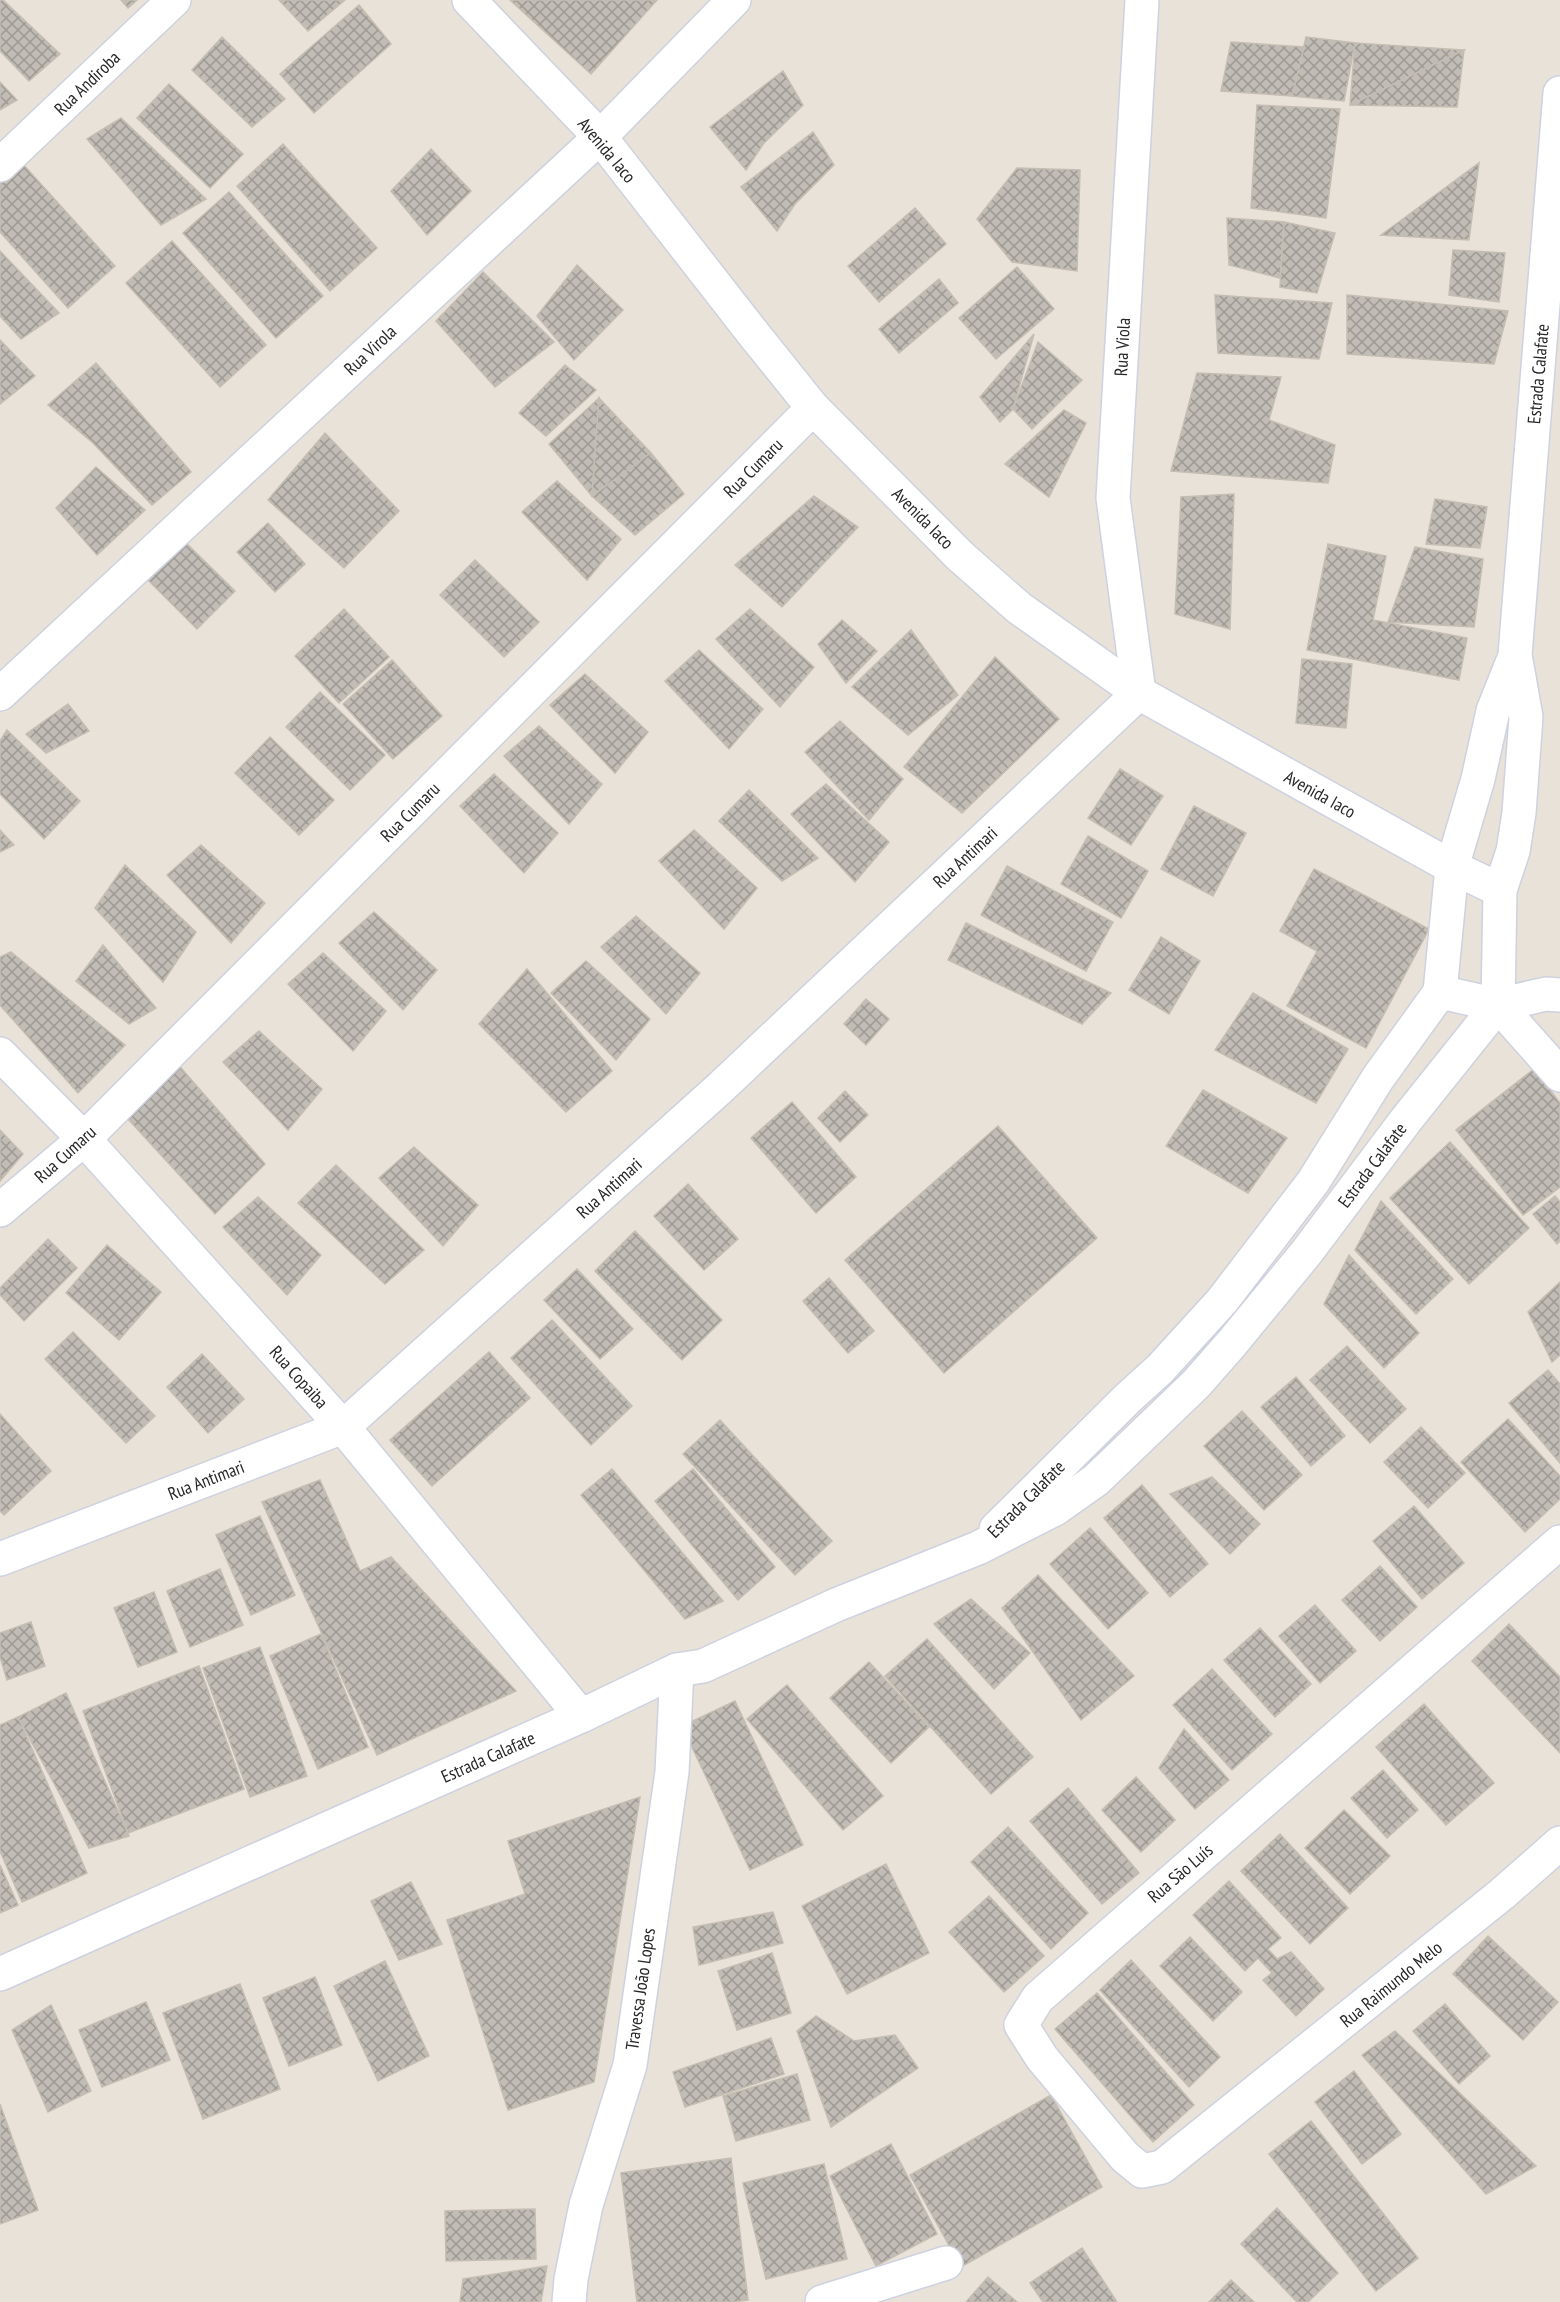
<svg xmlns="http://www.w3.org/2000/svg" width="1560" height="2302" font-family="'PT Sans Narrow',sans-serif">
<defs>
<pattern id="building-cross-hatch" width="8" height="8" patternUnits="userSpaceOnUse" patternTransform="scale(1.5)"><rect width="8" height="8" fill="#c1bcb5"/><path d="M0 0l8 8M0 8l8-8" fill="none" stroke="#9d9993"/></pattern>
</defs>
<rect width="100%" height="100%" fill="#e9e2d8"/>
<g fill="url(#building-cross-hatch)" stroke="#c4beb2" stroke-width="1.5">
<path d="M0,0H3L60,54L29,81L0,51Z"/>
<path d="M121,0H137L128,8Z"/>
<path d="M279,0H345L308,31Z"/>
<path d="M510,0H657L591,74Z"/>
<path d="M359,5L391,44L314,113L280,74Z"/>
<path d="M222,37L285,99L252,127L192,70Z"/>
<path d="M1306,37L1355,43L1344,101L1292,96Z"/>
<path d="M1231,42L1304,47L1292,96L1221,91Z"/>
<path d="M1355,43L1464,50L1350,105Z"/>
<path d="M1464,50L1457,107L1350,105Z"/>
<path d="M783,71L803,105L764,143L746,170L710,127Z"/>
<path d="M0,82L17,100L0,110Z"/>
<path d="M169,84L243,154L210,188L137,118Z"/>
<path d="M1257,105L1340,109L1326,218L1251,208Z"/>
<path d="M121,118L206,199L161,225L87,139Z"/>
<path d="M813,132L834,165L795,204L777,231L741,187Z"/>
<path d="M283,144L377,248L330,291L237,186Z"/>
<path d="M431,149L471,191L427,235L391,191Z"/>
<path d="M21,162L115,266L68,308L0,232V181Z"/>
<path d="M1479,163L1469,240L1381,235Z"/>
<path d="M1017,168L1080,170L1077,271L1012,262L977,219Z"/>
<path d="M229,192L323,296L276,338L183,233Z"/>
<path d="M915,208L946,244L879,302L848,266Z"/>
<path d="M1227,218L1284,222L1280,278L1229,265Z"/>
<path d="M1284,222L1335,233L1317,293L1280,287Z"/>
<path d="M172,241L266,345L220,387L126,283Z"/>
<path d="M1453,250L1505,253L1499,302L1449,295Z"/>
<path d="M0,251L59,313L21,339L0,316Z"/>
<path d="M577,265L623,310L574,360L537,316Z"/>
<path d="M1017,267L1054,309L996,359L959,318Z"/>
<path d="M483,272L554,342L495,387L436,321Z"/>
<path d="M939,279L958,303L899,353L879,329Z"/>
<path d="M1215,295L1332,303L1319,359L1218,353Z"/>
<path d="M1347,295L1508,311L1494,364L1347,354Z"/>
<path d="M1034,334L1013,409L1000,422L980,397Z"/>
<path d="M0,340L35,376L0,404Z"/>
<path d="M1038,342L1082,380L1032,429L1013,409Z"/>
<path d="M96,363L191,472L152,505L93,443L48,405Z"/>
<path d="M565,365L596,390L546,436L519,413Z"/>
<path d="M1197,373L1281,377L1269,420L1335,445L1328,483L1171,471Z"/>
<path d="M599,398L592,496L549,444Z"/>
<path d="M599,398L651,453L592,496Z"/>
<path d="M1064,410L1086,423L1049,497L1005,464Z"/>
<path d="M325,433L399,511L344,568L268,500Z"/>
<path d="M651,453L684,494L635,535L592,496Z"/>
<path d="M96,467L145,510L97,555L56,508Z"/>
<path d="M557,481L621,539L587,580L522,512Z"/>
<path d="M1234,494L1230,629L1175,614L1181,497Z"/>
<path d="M814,496L858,527L782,607L735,565Z"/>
<path d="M1435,499L1487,507L1480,548L1426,544Z"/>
<path d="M268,523L305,564L275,592L237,552Z"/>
<path d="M179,536L235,591L197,629L141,573Z"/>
<path d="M1328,544L1386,556L1373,620L1467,638L1459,680L1307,650Z"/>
<path d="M1415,547L1483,559L1474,627L1388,622Z"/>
<path d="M475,560L539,622L504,657L440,595Z"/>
<path d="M344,609L389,657L339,703L295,656Z"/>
<path d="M750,609L814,667L780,707L716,639Z"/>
<path d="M842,620L877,651L846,683L818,644Z"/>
<path d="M911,630L958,695L908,735L852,687Z"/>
<path d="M699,650L763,709L729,749L665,681Z"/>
<path d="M995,657L1059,719L962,813L904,767Z"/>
<path d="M1302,659L1352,664L1346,728L1296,723Z"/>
<path d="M392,660L442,716L393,759L343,704Z"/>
<path d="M585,674L648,732L615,773L550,705Z"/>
<path d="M320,692L385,755L350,790L286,727Z"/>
<path d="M68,704L89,731L46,753L26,734Z"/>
<path d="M840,721L903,779L869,820L805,752Z"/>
<path d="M539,726L602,784L569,824L504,756Z"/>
<path d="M7,730L80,801L44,839L0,794V741Z"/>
<path d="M270,737L334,800L299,835L235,773Z"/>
<path d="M1120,769L1163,796L1131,845L1088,818Z"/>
<path d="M494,774L558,833L524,873L460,806Z"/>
<path d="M826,784L889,842L855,882L791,814Z"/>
<path d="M749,790L818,858L782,881L719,821Z"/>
<path d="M1194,806L1246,833L1213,896L1161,869Z"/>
<path d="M0,830L14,845L0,852Z"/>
<path d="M694,830L757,888L724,929L659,861Z"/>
<path d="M1088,836L1148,871L1121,918L1061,884Z"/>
<path d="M201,845L265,903L231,943L167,875Z"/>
<path d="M125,865L196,932L163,982L95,908Z"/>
<path d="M1007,866L1113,922L1086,971L981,915Z"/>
<path d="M1314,869L1429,929L1366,1048L1287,1006L1317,951L1280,931Z"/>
<path d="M374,912L437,970L403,1010L339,943Z"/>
<path d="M636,916L700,973L666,1014L601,947Z"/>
<path d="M966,923L1111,993L1082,1024L948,960Z"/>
<path d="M1161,937L1200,961L1169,1014L1129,990Z"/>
<path d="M103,945L156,1008L129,1024L76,981Z"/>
<path d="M11,952L125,1045L78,1093L0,1005V957Z"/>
<path d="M323,953L386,1011L353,1051L288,984Z"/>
<path d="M586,961L650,1019L616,1060L551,993Z"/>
<path d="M527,969L612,1071L566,1112L479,1024Z"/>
<path d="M1253,993L1348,1049L1316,1103L1215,1050Z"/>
<path d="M866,999L889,1019L866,1045L844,1024Z"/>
<path d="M259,1031L322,1089L288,1130L223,1062Z"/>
<path d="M174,1060L265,1164L215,1214L118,1108Z"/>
<path d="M1534,1069L1560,1103V1187L1523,1215L1456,1130Z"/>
<path d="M1203,1090L1287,1138L1248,1193L1166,1146Z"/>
<path d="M845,1091L868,1115L840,1142L818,1118Z"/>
<path d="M792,1102L856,1177L816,1213L751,1138Z"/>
<path d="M998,1126L1097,1238L944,1373L845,1260Z"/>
<path d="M0,1130L23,1154L0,1181Z"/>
<path d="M1450,1142L1529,1228L1469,1284L1390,1198Z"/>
<path d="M414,1147L478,1205L443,1246L379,1178Z"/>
<path d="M336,1165L424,1250L385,1284L298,1203Z"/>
<path d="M688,1184L738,1239L704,1270L654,1216Z"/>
<path d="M1555,1196L1560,1202V1241L1557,1244L1533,1214Z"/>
<path d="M258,1197L321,1255L287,1295L223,1227Z"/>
<path d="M1381,1201L1453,1279L1416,1314L1355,1250Z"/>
<path d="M635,1231L722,1320L682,1360L595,1271Z"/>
<path d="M48,1239L77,1268L24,1321L0,1295V1288Z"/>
<path d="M107,1245L161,1292L119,1340L66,1293Z"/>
<path d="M1349,1255L1419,1333L1384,1368L1324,1304Z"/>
<path d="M577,1269L633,1329L600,1359L544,1300Z"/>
<path d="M829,1278L874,1331L848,1353L803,1301Z"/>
<path d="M1560,1282V1355L1552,1362L1528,1312Z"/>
<path d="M552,1320L632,1406L591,1445L511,1358Z"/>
<path d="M73,1332L155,1416L126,1443L45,1359Z"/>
<path d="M1347,1346L1406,1409L1370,1443L1310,1380Z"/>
<path d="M489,1352L530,1398L432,1486L390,1440Z"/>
<path d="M202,1354L244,1399L208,1433L167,1387Z"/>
<path d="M1548,1370L1560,1384V1463L1509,1403Z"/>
<path d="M1296,1377L1345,1436L1311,1466L1261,1407Z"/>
<path d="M1242,1411L1302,1475L1264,1510L1204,1446Z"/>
<path d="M0,1414L51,1471L4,1515L0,1511Z"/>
<path d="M1508,1419L1560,1476V1499L1525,1532L1461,1462Z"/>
<path d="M720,1420L832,1541L795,1575L683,1454Z"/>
<path d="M1421,1427L1465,1473L1428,1508L1384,1462Z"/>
<path d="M612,1469L723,1601L685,1619L581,1495Z"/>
<path d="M693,1469L775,1567L738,1600L655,1501Z"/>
<path d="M1212,1477L1260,1524L1230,1554L1170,1494Z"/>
<path d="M320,1480L360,1571L391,1557L516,1691L377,1755L262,1502Z"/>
<path d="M1142,1485L1208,1564L1170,1597L1104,1518Z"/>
<path d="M1414,1506L1464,1563L1422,1599L1373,1541Z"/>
<path d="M260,1516L295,1595L251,1615L216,1535Z"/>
<path d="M1090,1528L1148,1593L1108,1629L1050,1564Z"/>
<path d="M1380,1566L1417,1607L1380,1641L1342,1600Z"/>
<path d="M220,1569L243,1625L190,1647L167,1591Z"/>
<path d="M1038,1575L1134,1676L1081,1720L1002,1608Z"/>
<path d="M154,1592L177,1652L138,1667L114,1608Z"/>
<path d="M971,1599L1030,1653L994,1689L934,1624Z"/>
<path d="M1315,1605L1356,1651L1320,1683L1279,1636Z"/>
<path d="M31,1622L45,1666L7,1680L0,1657V1633Z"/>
<path d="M1509,1624L1560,1677V1753L1472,1661Z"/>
<path d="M1260,1628L1311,1684L1275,1717L1224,1660Z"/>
<path d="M321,1634L368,1747L318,1769L270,1656Z"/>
<path d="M927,1639L1033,1757L991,1794L885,1676Z"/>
<path d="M260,1647L307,1776L250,1797L203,1668Z"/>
<path d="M869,1662L929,1727L891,1763L830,1698Z"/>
<path d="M199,1666L244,1789L128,1833L83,1711Z"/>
<path d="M1212,1669L1272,1734L1232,1770L1173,1705Z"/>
<path d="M787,1685L883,1796L843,1830L747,1719Z"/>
<path d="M66,1693L129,1836L89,1848L18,1717Z"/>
<path d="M735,1701L803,1845L750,1870L682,1726Z"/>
<path d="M1424,1704L1494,1783L1446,1825L1376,1747Z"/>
<path d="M18,1717L87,1873L22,1902L0,1851V1725Z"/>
<path d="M1184,1729L1229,1780L1195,1809L1159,1768Z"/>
<path d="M1383,1770L1418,1810L1387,1838L1351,1798Z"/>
<path d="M1136,1777L1175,1820L1141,1852L1102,1810Z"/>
<path d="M1068,1788L1139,1873L1102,1904L1030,1821Z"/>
<path d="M640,1797L594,2082L508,2110L447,1920L525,1894L508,1841Z"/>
<path d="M1344,1810L1390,1856L1350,1894L1305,1848Z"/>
<path d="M1008,1827L1088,1913L1051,1949L971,1862Z"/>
<path d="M1280,1834L1348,1908L1310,1944L1241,1871Z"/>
<path d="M886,1864L929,1953L847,1994L802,1906Z"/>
<path d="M0,1865L18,1905L0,1913Z"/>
<path d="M1229,1881L1281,1938L1268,1949L1277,1959L1291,1952L1324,1989L1296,2016L1263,1980L1272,1973L1258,1958L1245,1971L1193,1915Z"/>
<path d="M411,1882L442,1944L399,1960L371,1901Z"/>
<path d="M989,1896L1044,1956L1004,1992L949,1932Z"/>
<path d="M773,1912L783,1943L699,1965L693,1927Z"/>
<path d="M1488,1936L1558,2002L1523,2040L1453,1974Z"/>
<path d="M1190,1937L1242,1992L1213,2021L1160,1966Z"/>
<path d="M772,1953L791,2013L737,2030L718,1971Z"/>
<path d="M1131,1960L1220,2057L1189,2087L1100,1990Z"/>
<path d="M385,1961L429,2056L378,2081L334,1986Z"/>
<path d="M315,1977L342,2045L289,2066L263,1998Z"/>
<path d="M240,1984L280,2089L203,2119L163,2013Z"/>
<path d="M1097,1993L1194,2105L1153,2142L1055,2029Z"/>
<path d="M146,2002L170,2060L102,2087L79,2030Z"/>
<path d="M1445,2004L1490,2056L1459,2084L1413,2031Z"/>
<path d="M51,2005L91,2091L48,2112L12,2030Z"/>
<path d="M816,2016L854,2041L895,2035L918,2068L831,2127L797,2031Z"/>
<path d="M1395,2031L1536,2166L1486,2194L1362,2055Z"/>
<path d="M771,2038L784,2074L685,2107L673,2072Z"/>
<path d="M1354,2071L1401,2134L1362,2164L1315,2102Z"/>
<path d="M797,2074L810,2120L736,2141L723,2096Z"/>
<path d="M1051,2095L1102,2187L961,2267L910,2175Z"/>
<path d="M0,2104L38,2210L0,2224Z"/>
<path d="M1311,2121L1418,2258L1376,2291L1269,2154Z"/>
<path d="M891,2144L937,2234L876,2266L830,2176Z"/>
<path d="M731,2158L748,2300L733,2302H637L621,2173Z"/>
<path d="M824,2164L847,2259L766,2279L743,2183Z"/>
<path d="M1277,2208L1338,2273L1308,2302H1297L1241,2244Z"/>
<path d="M535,2209L536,2259L446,2261L445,2211Z"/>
<path d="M1082,2248L1117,2302H1043L1030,2283Z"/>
<path d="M547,2266L541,2302H460L463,2279Z"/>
<path d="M988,2277L1017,2302H966Z"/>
<path d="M1231,2280L1254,2302H1209Z"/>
</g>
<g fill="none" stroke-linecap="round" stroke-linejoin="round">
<g stroke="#ced1e0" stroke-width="36">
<g id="minor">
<path d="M469,0L600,137L752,332L813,408L960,556L1019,608L1139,693L1452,867L1500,890"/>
<path d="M0,165L174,0"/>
<path d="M0,694L600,137L734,0"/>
<path d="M1440,992L1498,1005L1546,994L1560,995"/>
<path d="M1498,1005L1560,1075"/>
<path d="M0,1054L84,1139L343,1427L581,1716"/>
<path d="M0,1210L84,1139L813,408"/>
<path d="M996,1529L1128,1398L1160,1369L1222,1301L1313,1182L1378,1078L1440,992L1452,867L1478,779L1493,711L1515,656"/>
<path d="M1560,1542L1038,1998L1021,2025L1042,2058L1125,2157L1142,2171L1162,2167L1502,1894L1560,1843"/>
<path d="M0,1559L343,1427L720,1088L1139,693L1113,498L1142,0"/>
<path d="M0,1974L581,1716L677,1670L703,1666L836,1605L978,1548L1055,1509L1096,1480L1196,1384L1232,1343L1306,1253L1406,1120L1498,1005L1500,890L1513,851L1519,813L1526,717L1515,655L1560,93"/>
<path d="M569,2302L571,2279L586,2205L630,2065L672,1772L677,1670"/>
<path d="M822,2302L946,2263"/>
</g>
</g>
<use href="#minor" stroke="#fff" stroke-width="33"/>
</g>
<g text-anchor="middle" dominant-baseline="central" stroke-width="5" stroke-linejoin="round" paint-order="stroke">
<g font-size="18" fill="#272727" stroke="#fff">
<text transform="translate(87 83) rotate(-44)">Rua Andiroba</text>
<text transform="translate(607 150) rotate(50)">Avenida Iaco</text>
<text transform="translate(1122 347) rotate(-87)">Rua Viola</text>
<text transform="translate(370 350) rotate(-43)">Rua Virola</text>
<text transform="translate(1538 374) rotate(-85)">Estrada Calafate</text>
<text transform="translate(753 468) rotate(-45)">Rua Cumaru</text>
<text transform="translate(923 518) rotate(45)">Avenida Iaco</text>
<text transform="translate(1320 794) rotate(29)">Avenida Iaco</text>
<text transform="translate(410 812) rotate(-45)">Rua Cumaru</text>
<text transform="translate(965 857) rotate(-43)">Rua Antimari</text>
<text transform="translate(65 1154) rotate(-42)">Rua Cumaru</text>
<text transform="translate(1372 1165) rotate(-53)">Estrada Calafate</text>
<text transform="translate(609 1188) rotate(-42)">Rua Antimari</text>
<text transform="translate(299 1377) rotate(48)">Rua Copaiba</text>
<text transform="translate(206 1480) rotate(-21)">Rua Antimari</text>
<text transform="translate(1026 1499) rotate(-45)">Estrada Calafate</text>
<text transform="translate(488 1757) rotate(-24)">Estrada Calafate</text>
<text transform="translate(1180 1873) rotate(-41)">Rua São Luís</text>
<text transform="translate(1391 1984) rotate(-39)">Rua Raimundo Melo</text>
<text transform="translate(640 1989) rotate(-82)">Travessa João Lopes</text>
</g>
</g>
</svg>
